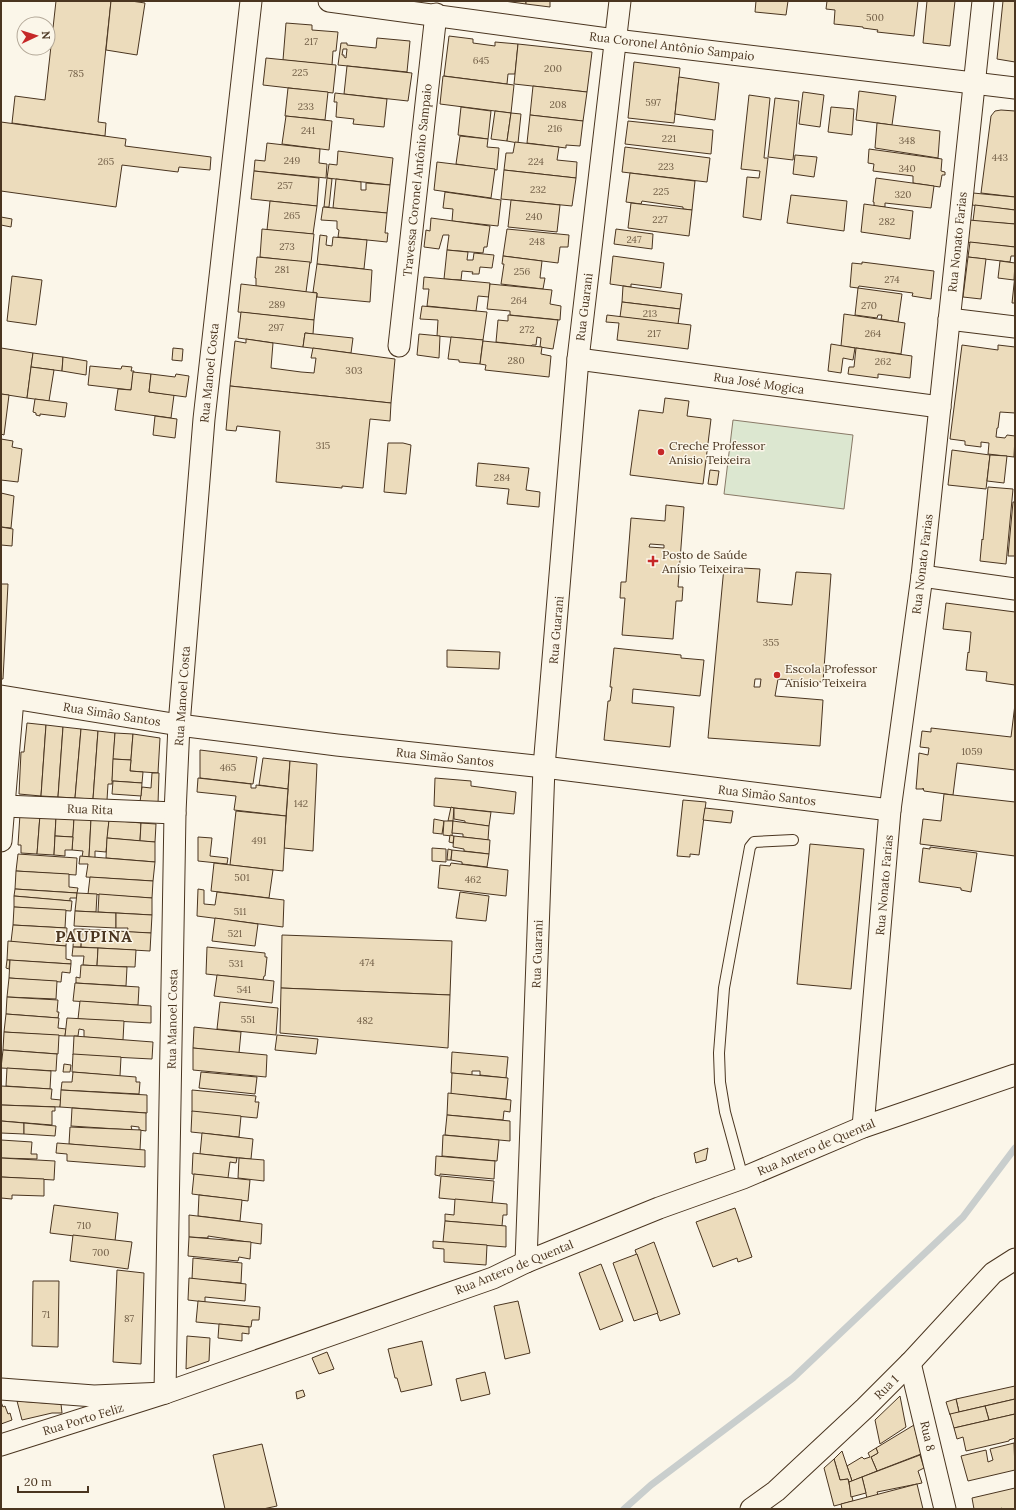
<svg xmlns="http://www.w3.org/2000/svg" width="1016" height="1510" font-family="Lora,serif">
<rect width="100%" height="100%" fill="#fbf6e9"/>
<path fill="#dce7d0" stroke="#887966" d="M733,420L853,435L844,509L724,494Z"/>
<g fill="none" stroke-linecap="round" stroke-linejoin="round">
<path stroke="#c9cecd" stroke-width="7" d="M624,1509L651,1485L793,1378L963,1217L1015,1148"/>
</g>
<g fill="#ecdcbc" stroke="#4a3520" fill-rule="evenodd">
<path d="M56,1H111L98,122L106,123L105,136L12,123L15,96L45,100Z"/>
<path d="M111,1H131L145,3L137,55L106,50Z"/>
<path d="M504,1H526V4Z"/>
<path d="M526,1H550V7L526,4Z"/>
<path d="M756,1H788L786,15L755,12Z"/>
<path d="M827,1H918L914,36L877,32L878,30L863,28V27L834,24L835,10L826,9Z"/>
<path d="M927,1H955L950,46L923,43Z"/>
<path d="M1003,1H1015V62L997,59Z"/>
<path d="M286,23L312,25V30L338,32L336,51H333L332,65L283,60Z"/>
<path d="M449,36L473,39V43L495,46V42L518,44L515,74H508L507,84L444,76Z"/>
<path d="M377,38L410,41L407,72L338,65L341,43H347V45L376,48ZM343,49H347L346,58L344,57V55H342Z"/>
<path d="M518,44L592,52L587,92L514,84Z"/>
<path d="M266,58L336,65L333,93L263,85Z"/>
<path d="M634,62L680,68L674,123L628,118Z"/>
<path d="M347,66L412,73L408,101L344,94Z"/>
<path d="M443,76L514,85L511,113L440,104Z"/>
<path d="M679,77L719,83L715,120L675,114Z"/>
<path d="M533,86L587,92L583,121L530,115Z"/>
<path d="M288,88L328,92L325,120L285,116Z"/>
<path d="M859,91L896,96L892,125L856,120Z"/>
<path d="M803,92L824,95L820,127L799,124Z"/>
<path d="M335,93L387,99L384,127L353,124L354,119L336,117L337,102H334Z"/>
<path d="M749,95L770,98L764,158H768L761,220L743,217L747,177L759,178L760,171L741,169Z"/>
<path d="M775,98L799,101L793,160L768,157Z"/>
<path d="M461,107L491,111L488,139L458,135Z"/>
<path d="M831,107L854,109L852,135L828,132Z"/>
<path d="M1001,110L1015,111V197L981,193L991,116L995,111Z"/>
<path d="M495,111L511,113L507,141L491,139Z"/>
<path d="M511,113L521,114L518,143L507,141Z"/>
<path d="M530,115L583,121L580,146L566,145V148L527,143Z"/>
<path d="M286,116L332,121L329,150L282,144Z"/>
<path d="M628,121L713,130L711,154L625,144Z"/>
<path d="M1,122L126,139L125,146L211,157L210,170L179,167L178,172L122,165L116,207L1,191Z"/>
<path d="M877,123L940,131L938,158L875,148Z"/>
<path d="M460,136L488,139L487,147L499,148L497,170L456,164Z"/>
<path d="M515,142L559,147L557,160L577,162L576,178L504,170L506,153H513Z"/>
<path d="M267,143L320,149L319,163L327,164L326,178L254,171L255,160L265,161Z"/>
<path d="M625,147L710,158L707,182L622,172Z"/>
<path d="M869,149L942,159L941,171L945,172V175H942L940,187L913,183V176L873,171L874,164L868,163Z"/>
<path d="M338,151L393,158L390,185L327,178L329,164L337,165Z"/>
<path d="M795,155L817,157L814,177L793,174Z"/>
<path d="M437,162L495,169L491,198L434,190Z"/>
<path d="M504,170L576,178L572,206L501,199Z"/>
<path d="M254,171L319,178L317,206L251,199Z"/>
<path d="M630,173L695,181L692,210L683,209V207L642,201L641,204L626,202Z"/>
<path d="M327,178L332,179L329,207H324Z"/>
<path d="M876,178L934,186L931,208L885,203V207L874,206V202H873Z"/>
<path d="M336,179L361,182V190H366V183L390,185L387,213L333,208Z"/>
<path d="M445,192L501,200L498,226L452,221L453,209L443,208Z"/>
<path d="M973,193L1015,197V210L972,205Z"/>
<path d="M791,195L847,201L844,231L787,223Z"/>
<path d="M511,200L560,205L557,232L508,227Z"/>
<path d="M270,201L317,206L313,234L267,230Z"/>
<path d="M631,203L692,210L689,236L628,228Z"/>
<path d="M864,204L913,211L910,239L861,232Z"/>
<path d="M975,205L1015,210V224L973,221Z"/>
<path d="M323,207L387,213L385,233H388L387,242L338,237L339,230L337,229V221L321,220Z"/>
<path d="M1,217L12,219L11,227L1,225Z"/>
<path d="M431,218L490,226L487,247H484L483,253L447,250L449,235H443L439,249L424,247L426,230L430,231Z"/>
<path d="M969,220L1015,224V247L966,242Z"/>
<path d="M262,229L314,234L311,263L260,257Z"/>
<path d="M507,229L569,235L568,247H560L558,263L503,256Z"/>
<path d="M616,229L653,234L652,249L614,244Z"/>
<path d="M320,235L327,236L326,245L332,246L333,237L367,240L364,269L317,264Z"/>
<path d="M970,242L1015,247V256H1011L1010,262L968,257Z"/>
<path d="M447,250L468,252L467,260H473L474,253L494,255L492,268L480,267L479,274H472L473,272L462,271L461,280L444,279Z"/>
<path d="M503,256L542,261L540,278H545L543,289L501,284L504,264H502Z"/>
<path d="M613,256L664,263L661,288L631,284V287L610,284Z"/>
<path d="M257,257L310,262L306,292L256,286V278H255Z"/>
<path d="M968,257L986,259L981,299L963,297Z"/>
<path d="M1000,261L1015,263L1014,280L998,278Z"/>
<path d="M862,262L934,271L931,299L912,296L913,293L859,286L858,288L850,287L852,263L862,264Z"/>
<path d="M317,264L372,270L370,302L317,297V293L313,292Z"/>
<path d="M1015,275V303H1012Z"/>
<path d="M12,276L42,280L36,325L7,321Z"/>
<path d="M424,277L490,283L489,297L478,296L476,311L427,306L429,289H423Z"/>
<path d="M241,284L317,293L314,320L238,312Z"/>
<path d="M490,284L552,290L550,304L561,306L560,320L510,315V311L487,309Z"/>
<path d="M623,286L682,294L680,309L622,302Z"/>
<path d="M858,288L902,294L898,322L881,319L882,315H878L877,318L855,315Z"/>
<path d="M622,302L680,309L678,324L620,317Z"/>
<path d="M422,306L487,312L483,340L437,336L438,320L420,319Z"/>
<path d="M241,312L314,320L313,334L305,333L303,347L238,338Z"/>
<path d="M844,314L905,323L901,354L841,346Z"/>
<path d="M508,315L558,320L553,349L540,347L541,338L537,337L536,345H532L531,346L496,342L498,320L508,321Z"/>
<path d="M607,315L691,325L688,349L617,340L619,323L606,322Z"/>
<path d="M305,333L353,338L351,353L303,347Z"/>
<path d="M419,334L440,336L439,358L417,355Z"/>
<path d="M451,337L483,340L480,364L459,362V360L448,359Z"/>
<path d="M246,339L273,343L271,368L301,372L314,373L316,358H311L313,348L395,359L391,403L230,386L235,341L246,343Z"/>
<path d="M483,341L542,347L541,354L551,356L549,377L485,370L486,365L480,364Z"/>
<path d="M831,344L855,348L853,360L843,358L841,373L828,371Z"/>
<path d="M962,345L998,350V345L1015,347V413L1000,412L998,428H997L996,437L1005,438L1007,435L1015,436L1014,457L988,454L989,443L981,442V447L965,445V441L950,439Z"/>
<path d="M1,348L33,353L27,398L1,394Z"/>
<path d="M173,348L183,349L182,361L172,360Z"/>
<path d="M856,348L912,356L910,378L878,374V378L848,374L849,367H854Z"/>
<path d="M33,353L63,357L62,371L31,367Z"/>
<path d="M63,357L87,361L86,375L62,371Z"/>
<path d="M90,366L121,369L122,366L132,367L131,371H134L131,390L88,385Z"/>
<path d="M31,367L54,370L49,401L27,398Z"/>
<path d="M133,372L151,374L149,392L174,395L171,418L115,410L118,389L131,390Z"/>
<path d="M151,374L175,377L176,374L189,376L186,397L149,392Z"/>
<path d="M230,386L391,403L390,421L370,419L363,488L342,486V488L276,482L280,431L237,426L236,431L226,430Z"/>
<path d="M1,394L9,395L4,435L1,434V439Z"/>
<path d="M665,398L689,401L687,416L711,419L703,484L630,475L639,410L663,413Z"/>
<path d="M35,399L67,403L65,417L40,414V416L36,415V413L33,412Z"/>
<path d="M155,416L177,419L175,438L153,435Z"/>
<path d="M1,439L13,441L12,447L22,449L18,482L1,480Z"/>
<path d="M388,443H403L411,445L406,494L384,492Z"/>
<path d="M952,450L990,455L986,489L948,485Z"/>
<path d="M990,455L1007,456L1004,483L987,481Z"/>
<path d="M478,463L529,468L526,490L540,492L539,507L507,504L509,489L476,486Z"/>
<path d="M710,470L719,471L717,485L708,484Z"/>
<path d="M988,487L1013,489L1006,564L980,561L982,539L983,540Z"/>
<path d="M1,493L14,496L11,528L1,527Z"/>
<path d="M1013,502H1015V556H1008Z"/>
<path d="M666,505L684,507L678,587H683L682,601H676L673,639L622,635L625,598H620L621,582H626L631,518L665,521ZM650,544L664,545V548L649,547Z"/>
<path d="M1,527L13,529L12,546L1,545Z"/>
<path d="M724,567L760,569L757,602L792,605L796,572L831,574L823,682L778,679L775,696L823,700L820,746L708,738ZM755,679H761L760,687H754Z"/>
<path d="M1,584H8L3,679H1Z"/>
<path d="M946,603L1015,612V685L986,681L987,672L966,670L968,652L969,653L971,632L943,629Z"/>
<path d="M614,648L681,655V658L704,660L700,696L633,689L632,703L674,707L670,747L604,740L608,701H610L612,687H610Z"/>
<path d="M447,650L500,652L499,669L447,667Z"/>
<path d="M1015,704V770L957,763L953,795L924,791L923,788V789H916L919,753L928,755L929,748L920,747L922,731L931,732V728L1011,737Z"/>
<path d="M27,723L46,725L41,796L19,794L21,752H24Z"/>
<path d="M46,725L63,727L58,797L41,796Z"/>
<path d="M63,727L81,729L75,798L58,797Z"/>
<path d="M81,729L98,731L93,799L75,798Z"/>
<path d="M98,731L115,733L112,784H108L107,800L93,799Z"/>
<path d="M115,733L133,734L131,760L113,759Z"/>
<path d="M133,734L160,738L158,773L130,771Z"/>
<path d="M200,750L257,757L253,784L200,778Z"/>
<path d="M263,758L290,761L288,789L259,785Z"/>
<path d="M113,759L131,760L130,771L143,772L142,783L112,781Z"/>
<path d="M290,761L317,764L313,851L284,848Z"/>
<path d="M152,773H159L158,804L140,802L142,787L151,788Z"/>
<path d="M198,778L251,784V788H256V785L288,789L286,816L234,810L236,796L197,792Z"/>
<path d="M435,778L471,781V786L516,792L514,814L434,806Z"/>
<path d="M113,781L142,783L141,796L112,794Z"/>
<path d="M944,794L1015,802V856L920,844L923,819L941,821Z"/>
<path d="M683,800L706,802L699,855L690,854V857L677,856Z"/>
<path d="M451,807L454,808L453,821H448Z"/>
<path d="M454,808L491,812L489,826L465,823V821L454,819Z"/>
<path d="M705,808L733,811L731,823L703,820Z"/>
<path d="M236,811L286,816L283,871L230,865Z"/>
<path d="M20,814L40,815L37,854L21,853V845H18Z"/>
<path d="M40,815L56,817L54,855L37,854Z"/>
<path d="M56,817L74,818L73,837L55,836Z"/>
<path d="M74,818L91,819L89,857H82L83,851L72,850Z"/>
<path d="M91,819L109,820L106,852L95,851V858L89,857Z"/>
<path d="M434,819L444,821L442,834L433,833Z"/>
<path d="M109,820L141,823L140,841L107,838Z"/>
<path d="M444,821H453L452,836L443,835Z"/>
<path d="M453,821L489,826L488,840L463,837V834L452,833Z"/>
<path d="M141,823L156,824L155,842L140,841Z"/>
<path d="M450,835L454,836L453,843L449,842Z"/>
<path d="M55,836L73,837L72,850H65V856L54,855Z"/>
<path d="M454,836L490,840L489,854L464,851V849L453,847Z"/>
<path d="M198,837L212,838L210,856L228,858L227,864L198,861Z"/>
<path d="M107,838L155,842V862L106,858Z"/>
<path d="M810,844L864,849L851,989L797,984Z"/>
<path d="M930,847L977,853L971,892L961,890V888L919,882L923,848L930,849Z"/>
<path d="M432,848L446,849V862L432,861Z"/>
<path d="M448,849L452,850L451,860H447Z"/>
<path d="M452,850L489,854L487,867L462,864V862L451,860Z"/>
<path d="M18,854L77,858L76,875L16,871Z"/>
<path d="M80,856L155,862L153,881L86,877L88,864H79Z"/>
<path d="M214,863L273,870L269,898L211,891Z"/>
<path d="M451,863L508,870L506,896L438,888L440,865L450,866Z"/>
<path d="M16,871L69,874V887L78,888L77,893L15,889Z"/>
<path d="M90,877L153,881L152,898L88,894Z"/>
<path d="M15,889L77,893V898H70V901L14,896Z"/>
<path d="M198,889L204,890V904L215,905L217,892L284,900L283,927L197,916Z"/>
<path d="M460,892L489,896L486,921L456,918Z"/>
<path d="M77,893L97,894L96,912L75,911Z"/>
<path d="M99,894L152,898V915L98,912Z"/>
<path d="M14,896L72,901L71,911L14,907Z"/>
<path d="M14,907L66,910L65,928L13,925Z"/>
<path d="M75,911L116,913V928L74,926Z"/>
<path d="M116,913L152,915L151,933L127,932L128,928H116Z"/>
<path d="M215,918L258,924L255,946L212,941Z"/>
<path d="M13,925L67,928L66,946L11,942Z"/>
<path d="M74,929H82L81,947H73Z"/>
<path d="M82,929L151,933L150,951L81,947Z"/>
<path d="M282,935L452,941L450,995L281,988Z"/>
<path d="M8,941L66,946V959L71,960V964L7,960Z"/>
<path d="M73,947L98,948L97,966L83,965L84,956H72Z"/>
<path d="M207,947L265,953V957H267L265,976H264L263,980L206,974Z"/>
<path d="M98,948L136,950L135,967L97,966Z"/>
<path d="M7,960H10L9,969L6,968Z"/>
<path d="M10,960L71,964L70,973L62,972L61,982L9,978Z"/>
<path d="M81,965L127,967L126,986L76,983V977L80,978Z"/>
<path d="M217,975L274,981L272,1003L214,996Z"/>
<path d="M9,978L57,981L56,999L7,997Z"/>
<path d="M75,983L139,987L138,1005L73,1001Z"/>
<path d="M281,988L450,995L448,1048L280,1033Z"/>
<path d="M7,997L58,1000L57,1012H59L58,1018L6,1014Z"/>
<path d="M80,1001L151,1006V1023L78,1019Z"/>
<path d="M220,1002L278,1008L276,1035L217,1029Z"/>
<path d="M6,1014L59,1018L58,1028L66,1029L65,1036L4,1032Z"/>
<path d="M67,1018L124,1021L123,1040L84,1037V1030L79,1029L78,1036H65Z"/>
<path d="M194,1027L241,1032L239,1053L193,1048Z"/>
<path d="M4,1032L59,1035L58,1054L3,1050Z"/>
<path d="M277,1035L318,1039L316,1054L275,1050Z"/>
<path d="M74,1036L153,1042L152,1059L73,1055Z"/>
<path d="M193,1048L267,1055L266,1077L193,1070Z"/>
<path d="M3,1050L57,1054L56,1071L1,1068Z"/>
<path d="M452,1052L508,1057L506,1078L480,1075V1071H472V1075L451,1073Z"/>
<path d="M73,1054L121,1057L120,1076L72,1072Z"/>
<path d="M64,1064L71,1065L70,1072H63Z"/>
<path d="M7,1068L51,1071L50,1089L6,1086Z"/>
<path d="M73,1072L136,1077V1082H140L139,1094L61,1090L62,1082H72Z"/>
<path d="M201,1072L257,1077L255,1094L199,1088Z"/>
<path d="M452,1073L508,1078L506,1099L451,1094Z"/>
<path d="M1,1086L52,1089L51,1099L61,1100L60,1107L1,1105Z"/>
<path d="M61,1090L147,1095V1113L60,1107Z"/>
<path d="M192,1090L256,1096L255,1102H259L257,1118L192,1112Z"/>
<path d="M448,1093L511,1100L510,1112L504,1111L503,1120L447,1115Z"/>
<path d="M1,1105L55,1107V1111H52V1125L1,1121Z"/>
<path d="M72,1108L146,1113V1131L139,1130V1127L131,1126L132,1130L71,1126Z"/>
<path d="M192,1111L241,1116L239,1137L191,1132Z"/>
<path d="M447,1115L510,1121V1141L445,1135Z"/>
<path d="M1,1121L24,1123V1134L1,1133Z"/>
<path d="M24,1123L56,1126L55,1136L24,1134Z"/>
<path d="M70,1127L141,1130L140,1150L69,1144Z"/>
<path d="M202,1133L253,1139L251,1159L200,1154Z"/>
<path d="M443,1135L499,1140L497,1161L442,1156Z"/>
<path d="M1,1140L32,1142L31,1154H37V1159L1,1158Z"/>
<path d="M57,1143L145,1150V1167L67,1161V1154L56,1153Z"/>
<path d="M708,1148L706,1160L696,1163L694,1153Z"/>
<path d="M193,1153L237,1158L236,1163L230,1162L228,1178L192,1174Z"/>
<path d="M436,1156L495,1161L494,1179L440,1174V1176L435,1175Z"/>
<path d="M1,1158L55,1161L54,1180L1,1177Z"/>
<path d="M239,1158L264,1160V1181L238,1178Z"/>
<path d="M194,1174L250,1180L248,1201L192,1194Z"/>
<path d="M441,1176L494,1181L492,1203L439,1198Z"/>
<path d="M1,1177L44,1179V1196L12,1195V1199L1,1198Z"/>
<path d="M199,1195L242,1200L240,1221L198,1216Z"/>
<path d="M455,1199L507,1204V1215H503L502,1226L445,1221V1214L454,1215Z"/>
<path d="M54,1205L118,1213L115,1241L50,1233Z"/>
<path d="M735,1208L752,1257L738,1262L737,1258L713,1267L696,1222Z"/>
<path d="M189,1215L262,1224L261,1244L208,1236V1238L189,1237Z"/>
<path d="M445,1221L506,1226V1247L443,1242Z"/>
<path d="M73,1235L132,1242L128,1269L70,1261Z"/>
<path d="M189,1237L251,1242L250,1259L239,1257L238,1261L188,1256Z"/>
<path d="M433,1241L487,1245L486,1265L444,1262V1249L433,1248Z"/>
<path d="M654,1242L680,1314L660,1321L635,1250Z"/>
<path d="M637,1254L658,1313L634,1321L613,1263Z"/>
<path d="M193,1258L242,1263L241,1283L192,1279Z"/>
<path d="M601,1264L623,1321L600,1330L579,1273Z"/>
<path d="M117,1270L144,1273L141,1364L113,1362Z"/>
<path d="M189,1278L246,1284L245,1301L205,1297V1302L188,1300Z"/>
<path d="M33,1281H59L58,1347L32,1346Z"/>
<path d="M198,1301L260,1307L259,1320H252L251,1327L196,1322Z"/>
<path d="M518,1301L530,1353L505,1359L494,1306Z"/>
<path d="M219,1324L249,1327V1334L242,1333V1341L218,1338Z"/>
<path d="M187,1336L210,1338L209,1361L186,1369Z"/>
<path d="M422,1341L432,1385L401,1392L397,1378H395L388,1349Z"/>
<path d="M327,1352L334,1369L319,1374L312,1358Z"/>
<path d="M485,1372L490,1394L461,1401L456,1379Z"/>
<path d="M1015,1386V1399L959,1412L956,1399Z"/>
<path d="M303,1390L305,1396L297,1399L296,1392Z"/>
<path d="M900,1396L906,1427L880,1444L875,1420Z"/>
<path d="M956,1399L959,1412L950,1415L946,1402Z"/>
<path d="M1015,1399V1414L989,1420L985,1406Z"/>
<path d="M17,1401L61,1404L62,1413H52L22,1420Z"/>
<path d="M1,1402L3,1407L5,1406L8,1414L10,1413L12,1420L1,1424Z"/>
<path d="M985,1406L989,1420L954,1428L950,1414Z"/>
<path d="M1015,1414V1438L1009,1440V1441L966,1451L963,1437L957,1439L954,1428Z"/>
<path d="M914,1425L921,1454L877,1471L871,1457L878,1453L876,1448Z"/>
<path d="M1014,1443L1015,1470L968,1481L961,1456L986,1450L988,1462L993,1460L990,1449Z"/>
<path d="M262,1444L277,1506L263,1509H225L213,1455Z"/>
<path d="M876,1448L878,1453L871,1457L877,1471L852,1481L847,1466L862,1457L864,1459L870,1457L868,1453Z"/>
<path d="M842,1451L852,1481L849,1482L848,1479L840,1480L834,1459Z"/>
<path d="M920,1455L924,1468L918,1471L922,1483L877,1492L878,1495L867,1498L862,1477Z"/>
<path d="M834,1459L840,1480L848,1479L853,1501L834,1506L824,1468Z"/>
<path d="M862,1477L866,1493L851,1497L849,1482Z"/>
<path d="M917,1484L923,1509H842L841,1504Z"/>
<path d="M1015,1488V1509H1003L1002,1508L1000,1509H974L972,1498Z"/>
</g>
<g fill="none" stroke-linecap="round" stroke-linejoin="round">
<g stroke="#4a3520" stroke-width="12">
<path id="lane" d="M743,1178L725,1112L720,1082L719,1053L724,988L750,847L754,842L793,840"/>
</g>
<g stroke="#4a3520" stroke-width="23">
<g id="street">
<path d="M329,1L615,40L1015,88"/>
<path d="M949,319L1015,327"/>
<path d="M399,346L436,14"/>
<path d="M578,359L940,407"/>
<path d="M922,576L1015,589"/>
<path d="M1,696L179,725L337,745L544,767L890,810"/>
<path d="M4,806L175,813"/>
<path d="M1,841L13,699"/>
<path d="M863,1127L890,810L922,576L983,1"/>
<path d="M526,1262L544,767L578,359L620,1"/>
<path d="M910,1363L945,1509"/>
<path d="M1,1389L94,1396L165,1393L493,1278L526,1262L659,1208L743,1178L863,1127L1015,1075"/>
<path d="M1,1445L165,1393L175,813L179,725L204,419L251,1"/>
<path d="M751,1509L776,1491L865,1408L910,1363L993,1273L1015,1259"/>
</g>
</g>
<use href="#lane" stroke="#fbf6e9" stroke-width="10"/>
<use href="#street" stroke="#fbf6e9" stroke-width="21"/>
</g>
<g fill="#c62828" stroke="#fbf6e9" stroke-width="1.5">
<circle cx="661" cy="452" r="4"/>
<path d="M651 555h4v4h4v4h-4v4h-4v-4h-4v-4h4z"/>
<circle cx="777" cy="675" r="4"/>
</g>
<g text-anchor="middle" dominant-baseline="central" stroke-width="3" stroke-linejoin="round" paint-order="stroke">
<g font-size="10" fill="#725f47">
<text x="875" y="17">500</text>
<text x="311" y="41">217</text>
<text x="481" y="60">645</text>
<text x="553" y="68">200</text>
<text x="300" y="72">225</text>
<text x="76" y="73">785</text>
<text x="653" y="102">597</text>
<text x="558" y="104">208</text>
<text x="306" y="106">233</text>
<text x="555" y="128">216</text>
<text x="308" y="130">241</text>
<text x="669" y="138">221</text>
<text x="907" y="140">348</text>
<text x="1000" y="157">443</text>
<text x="292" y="160">249</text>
<text x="106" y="161">265</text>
<text x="536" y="161">224</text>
<text x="666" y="166">223</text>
<text x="907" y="168">340</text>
<text x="285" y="185">257</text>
<text x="538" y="189">232</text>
<text x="661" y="191">225</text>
<text x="903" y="194">320</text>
<text x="292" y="215">265</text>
<text x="534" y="216">240</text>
<text x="660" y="219">227</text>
<text x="887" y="221">282</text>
<text x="634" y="239">247</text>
<text x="537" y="241">248</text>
<text x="287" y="246">273</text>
<text x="282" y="269">281</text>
<text x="522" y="271">256</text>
<text x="892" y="279">274</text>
<text x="519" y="300">264</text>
<text x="277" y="304">289</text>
<text x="869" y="305">270</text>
<text x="650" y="313">213</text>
<text x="276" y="327">297</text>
<text x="527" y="329">272</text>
<text x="654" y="333">217</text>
<text x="873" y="333">264</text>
<text x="516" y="360">280</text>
<text x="883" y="361">262</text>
<text x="354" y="370">303</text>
<text x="323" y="445">315</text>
<text x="502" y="477">284</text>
<text x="771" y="642">355</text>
<text x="972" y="751">1059</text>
<text x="228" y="767">465</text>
<text x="301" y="803">142</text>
<text x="259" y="840">491</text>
<text x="242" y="877">501</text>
<text x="473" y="879">462</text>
<text x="240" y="911">511</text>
<text x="235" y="933">521</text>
<text x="367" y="962">474</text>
<text x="236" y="963">531</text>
<text x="244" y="989">541</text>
<text x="248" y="1019">551</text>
<text x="365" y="1020">482</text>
<text x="84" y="1225">710</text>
<text x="101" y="1252">700</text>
<text x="46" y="1314">71</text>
<text x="129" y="1318">87</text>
</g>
<g font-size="12" fill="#4a3520" stroke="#fbf6e9">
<text transform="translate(672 46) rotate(7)">Rua Coronel Antônio Sampaio</text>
<text transform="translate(417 180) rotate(-84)">Travessa Coronel Antônio Sampaio</text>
<text transform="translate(957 242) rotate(-84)">Rua Nonato Farias</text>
<text transform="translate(584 307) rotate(-83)">Rua Guarani</text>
<text transform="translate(209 373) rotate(-84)">Rua Manoel Costa</text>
<text transform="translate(759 383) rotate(8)">Rua José Mogica</text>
<text transform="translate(922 564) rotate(-83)">Rua Nonato Farias</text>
<text transform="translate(556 630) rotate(-85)">Rua Guarani</text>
<text transform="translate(182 696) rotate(-86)">Rua Manoel Costa</text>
<text transform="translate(112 714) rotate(9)">Rua Simão Santos</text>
<text transform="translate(445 757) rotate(6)">Rua Simão Santos</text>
<text transform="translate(767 795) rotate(7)">Rua Simão Santos</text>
<text transform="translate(90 809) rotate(2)">Rua Rita</text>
<text transform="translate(884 885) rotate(-85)">Rua Nonato Farias</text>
<text transform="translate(537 954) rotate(-88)">Rua Guarani</text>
<text transform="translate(172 1019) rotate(-89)">Rua Manoel Costa</text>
<text transform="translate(816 1147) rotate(-23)">Rua Antero de Quental</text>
<text transform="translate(514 1267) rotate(-22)">Rua Antero de Quental</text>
<text transform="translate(886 1387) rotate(-45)">Rua 1</text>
<text transform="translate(83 1419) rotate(-17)">Rua Porto Feliz</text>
<text transform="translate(928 1436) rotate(77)">Rua 8</text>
</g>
<g font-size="12" fill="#4a3520" stroke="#fbf6e9" text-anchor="start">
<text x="669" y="445">Creche Professor<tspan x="669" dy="14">Anísio Teixeira</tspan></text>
<text x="662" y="554">Posto de Saúde<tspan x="662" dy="14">Anísio Teixeira</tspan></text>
<text x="785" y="668">Escola Professor<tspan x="785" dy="14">Anísio Teixeira</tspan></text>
</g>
<g font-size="16" font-weight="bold" letter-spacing="1" fill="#4a3520" stroke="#fbf6e9">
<text x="94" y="936">PAUPINA</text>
</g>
</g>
<rect width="1016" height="1510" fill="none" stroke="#4a3520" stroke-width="4"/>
<g transform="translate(36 36) rotate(86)"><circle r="19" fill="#fbf6e9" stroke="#b4a999"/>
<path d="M0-3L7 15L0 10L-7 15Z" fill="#c62828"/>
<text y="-6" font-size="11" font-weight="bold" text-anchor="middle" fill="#4a3520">N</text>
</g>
<path d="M18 1486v6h70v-6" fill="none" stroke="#4a3520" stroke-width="2"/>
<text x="24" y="1486" font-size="12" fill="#4a3520" stroke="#fbf6e9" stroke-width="3" paint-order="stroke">20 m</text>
</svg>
